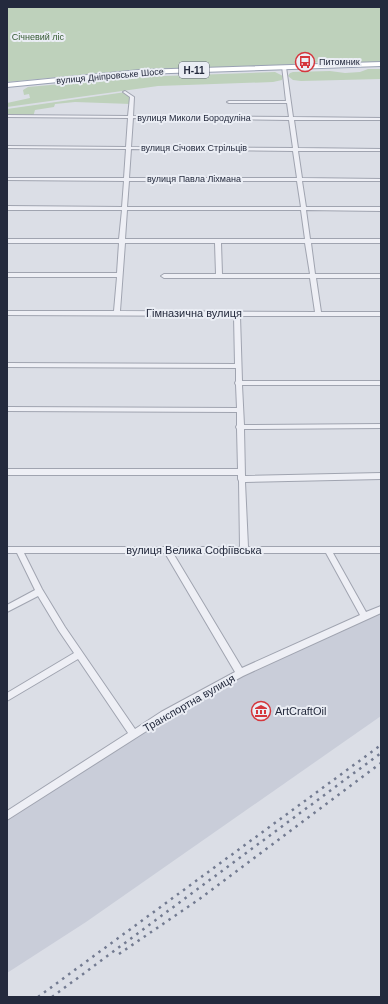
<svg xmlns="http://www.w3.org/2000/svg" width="388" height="1004" font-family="Arial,sans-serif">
<rect width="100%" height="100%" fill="#dbdee6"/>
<path fill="#c9cdd9" d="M381,609V716L86,922L7,973V816L164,715L240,673Z"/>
<g fill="#bed1bb">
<path d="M8,7H381V62L322,63L301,61L296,64L285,65L134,70L7,82Z"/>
<path d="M368,69H381V79L301,81L293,80L288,76L290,73L293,72L330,71L345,73L360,72Z"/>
<path d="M275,72L283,76L282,80L273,82L158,86L7,107V103L30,98L29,94L24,95L23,90L28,87L139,77Z"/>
<path d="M126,92L132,97L131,104L75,102L55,104L54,107L35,110L33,117L7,116V109Z"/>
</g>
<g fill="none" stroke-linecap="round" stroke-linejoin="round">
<g stroke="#a0a4b0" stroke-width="2">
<path id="street" d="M282,66L286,67L293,117L381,118V120H294L298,148L381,149V151H298L302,178L381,179V181H302L306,207H381V211L306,210L310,239H381V243H311L315,274H381V278H316L321,312H381V316H240L242,381H381V385H242L244,425L381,424V428L244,429L245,476L381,473V479L245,482L248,547H381V553H333L366,612L381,606V613L243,676L167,718L7,820V811L128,733L78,659L7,701V693L74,653L59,631L38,596L7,612V605L35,590L17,553H7V547H240L239,481L238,479V475H7V469H238L237,429L236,427L237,425V412L7,411V407L237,408L236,385L235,383L236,381V368L7,367V363L235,364L234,316L7,315V311H114L117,277H7V273H117L119,243H7V239H119L122,210H7V206L122,207L124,181L7,180V178H124L126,149L7,148V146L126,147L128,118L7,117V115L128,116L130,97L123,92L125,91L134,97L133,116L289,117L287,103H229L227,102L229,101H286ZM133,118L289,120L293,148L131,147ZM131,149L293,151L297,178H129ZM129,181H297L301,207H127ZM127,210H301L305,239H125ZM125,243H215L216,274H164L161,276L164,278H310L315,312L120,311ZM221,243H305L310,274H222ZM24,553H165L235,672L161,712L135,729L65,627L42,589ZM173,553H326L360,615L242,668Z"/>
</g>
<g stroke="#99a1b3" stroke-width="2">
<path id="primary" d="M381,62V66L140,74L7,87V83L140,70Z"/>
</g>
<use href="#street" fill="#eeeff5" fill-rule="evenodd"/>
<use href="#primary" fill="#fff" fill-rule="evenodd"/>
<g stroke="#737b91" stroke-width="2.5" stroke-dasharray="2.5 5" stroke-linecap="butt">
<path d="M119,954L198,900L381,763"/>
<path d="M38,997L381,745"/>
<path d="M52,997L381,753"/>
</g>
</g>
<defs>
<g id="bus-ring" transform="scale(1)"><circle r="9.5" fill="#eaedf4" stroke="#d5363c" stroke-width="1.5"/><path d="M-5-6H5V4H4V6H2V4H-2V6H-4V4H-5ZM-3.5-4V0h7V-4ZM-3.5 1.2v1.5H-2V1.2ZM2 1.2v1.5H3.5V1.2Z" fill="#d5363c"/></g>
<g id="museum-ring" transform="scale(1)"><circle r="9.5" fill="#eaedf4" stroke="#d5363c" stroke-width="1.5"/><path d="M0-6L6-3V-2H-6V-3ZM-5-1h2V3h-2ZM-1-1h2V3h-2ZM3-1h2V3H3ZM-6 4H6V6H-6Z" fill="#d5363c"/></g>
</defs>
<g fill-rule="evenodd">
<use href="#bus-ring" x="305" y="62"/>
<use href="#museum-ring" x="261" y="711"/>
</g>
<g text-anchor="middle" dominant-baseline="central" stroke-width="4" stroke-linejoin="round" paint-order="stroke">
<g font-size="9" fill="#345931" stroke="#eaedf4">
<text x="38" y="37">Січневий ліс</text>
</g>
<g font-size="9" fill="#242a3d" stroke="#eaedf4" text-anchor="start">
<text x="319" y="62">Питомник</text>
</g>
<g font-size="9" fill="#242a3d" stroke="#eaedf4">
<text transform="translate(110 76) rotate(-5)">вулиця Дніпровське Шосе</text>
<text x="194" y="118">вулиця Миколи Бородуліна</text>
<text x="194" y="148">вулиця Січових Стрільців</text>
<text x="194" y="179">вулиця Павла Ліхмана</text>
</g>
<rect fill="#eaedf4" stroke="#5f6474" stroke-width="1" x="179" y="62" width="30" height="16" rx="3"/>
<g font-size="10" font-weight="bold" fill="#242a3d">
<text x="194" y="70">Н-11</text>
</g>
<g font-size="11" fill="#242a3d" stroke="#eaedf4">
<text x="194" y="313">Гімназична вулиця</text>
<text x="194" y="550">вулиця Велика Софіївська</text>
<text transform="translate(189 703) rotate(-30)">Транспортна вулиця</text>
</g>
<g font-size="11" fill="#242a3d" stroke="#eaedf4" text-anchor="start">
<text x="275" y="711">ArtCraftOil</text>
</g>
</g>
<rect width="388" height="1004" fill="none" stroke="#242a3d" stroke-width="16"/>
</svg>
